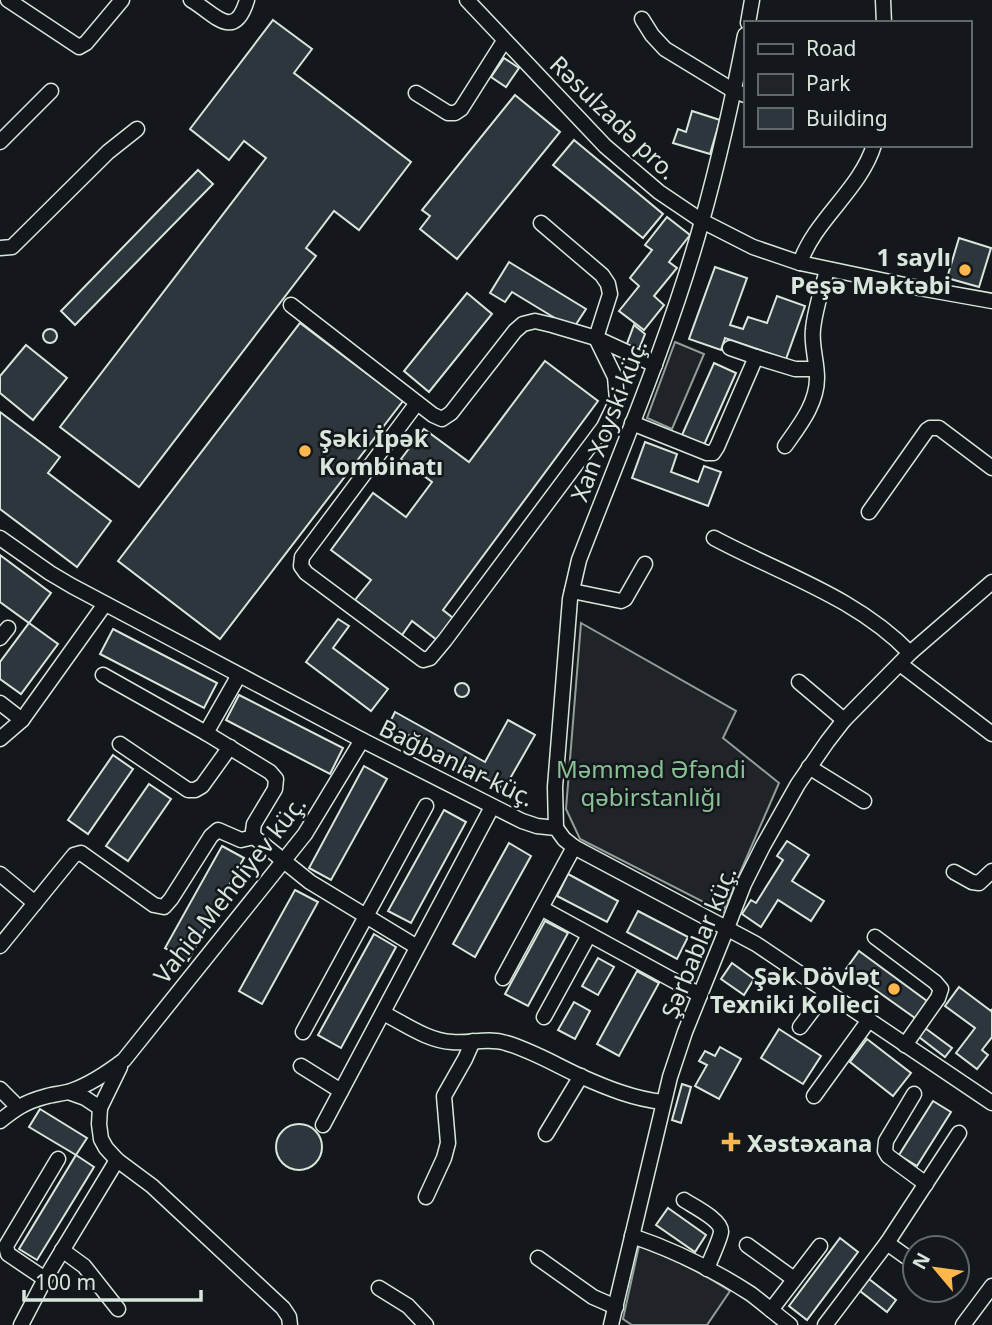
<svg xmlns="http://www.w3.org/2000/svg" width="992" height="1325" font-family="'Noto Sans',sans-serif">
<rect width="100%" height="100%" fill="#14181c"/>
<g fill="#202428" stroke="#939e99" stroke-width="2">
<path d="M675,342L704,354L672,429L647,418Z"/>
<path d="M581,623L736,711L723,738L779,783L723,912L580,839L566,809Z"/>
<path d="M639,1246C672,1258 701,1272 730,1291L707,1325H632L623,1319Z"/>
</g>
<g fill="#2c363c" stroke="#d8e6dc" stroke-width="2">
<path d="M273,20L312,49L294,73L411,162L359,230L334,211L306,248L316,256L139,487L60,427L266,158L244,141L229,160L190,129Z"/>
<path d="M504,58L519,68L506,87L491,77Z"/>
<path d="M515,95L560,132L457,259L420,229L430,216L422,210Z"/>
<path d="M692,111L720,120L710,154L673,143L678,129L686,132Z"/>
<path d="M574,140L663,214L643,238L553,165Z"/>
<path d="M198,170L213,184L75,325L61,311Z"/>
<path d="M667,217L690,235L669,262L677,268L654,296L664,305L644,330L619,311L639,286L630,278L652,250L645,245Z"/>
<path d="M959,238L991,248L979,287L947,278Z"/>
<path d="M509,262L586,309L573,329L512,292L505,302L490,293Z"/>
<path d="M715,267L747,278L730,325L743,329L748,317L767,323L777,296L805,306L786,359L725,338L721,350L689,339Z"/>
<path d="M467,293L492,314L429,392L404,371Z"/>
<path d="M300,323L403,401L220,639L118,561Z"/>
<path d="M634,325L645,334L637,354L625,349Z"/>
<circle cx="50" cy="336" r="7"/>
<path d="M26,345L67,378L33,420L0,393V376Z"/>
<path d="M545,361L598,401L443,610L453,618L437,640L412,621L402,635L355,600L371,580L331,550L373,493L406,517L432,482L401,459L424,429L469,462Z"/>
<path d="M714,363L736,373L704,445L682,435Z"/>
<path d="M0,412L60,457L48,473L111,521L77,567L0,509Z"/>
<path d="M645,442L677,454L671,472L698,482L704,466L721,472L708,506L632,478Z"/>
<path d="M0,555L51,593L29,623L0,602Z"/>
<path d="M338,619L349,626L333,648L388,689L371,711L306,662Z"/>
<path d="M29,623L58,644L21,694L0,679V662Z"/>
<path d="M113,629L217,683L204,708L100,654Z"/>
<circle cx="462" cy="690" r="7"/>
<path d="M239,695L343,748L330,774L226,720Z"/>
<path d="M395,712L485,762L508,720L535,735L504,789L389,724Z"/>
<path d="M113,755L133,769L88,834L68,820Z"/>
<path d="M364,766L387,779L331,880L309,868Z"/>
<path d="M149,784L171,799L128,861L106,846Z"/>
<path d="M444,810L466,822L411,923L388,911Z"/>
<path d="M787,841L809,855L792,881L824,901L811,921L778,900L761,927L742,914L751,900L756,903L783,860L777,856Z"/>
<path d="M509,843L531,856L475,957L453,944Z"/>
<path d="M222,846L244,858L188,961L165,948Z"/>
<path d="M568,874L618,901L607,922L557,896Z"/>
<path d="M295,890L318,902L262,1004L239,991Z"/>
<path d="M638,911L688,937L677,959L627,932Z"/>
<path d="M545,921L568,933L528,1006L505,994Z"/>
<path d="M374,934L396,947L341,1048L318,1035Z"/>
<path d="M859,951L927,1001L915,1018L846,969Z"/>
<path d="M598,958L614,967L598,995L582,986Z"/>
<path d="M732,963L754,979L744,995L721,979Z"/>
<path d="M637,971L659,983L619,1056L597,1044Z"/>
<path d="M959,987L991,1011L992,1009V1037L982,1050L988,1055L977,1069L956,1053L975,1028L945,1006Z"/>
<path d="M574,1002L590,1011L575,1039L558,1030Z"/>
<path d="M925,1028L952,1048L945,1057L919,1037Z"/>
<path d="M779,1029L821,1056L803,1084L761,1058Z"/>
<path d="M867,1039L911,1073L893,1096L850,1062Z"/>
<path d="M720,1047L741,1059L719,1099L695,1086L707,1065L699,1061L705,1051L715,1056Z"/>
<path d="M682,1084L691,1087L681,1123L672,1120Z"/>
<path d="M933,1101L951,1112L917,1166L899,1155Z"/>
<path d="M40,1109L87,1138L76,1155L29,1127Z"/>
<circle cx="299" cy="1147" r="23"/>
<path d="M76,1155L94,1167L37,1260L19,1249Z"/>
<path d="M668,1208L706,1235L695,1252L656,1225Z"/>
<path d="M840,1238L858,1252L807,1320L789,1306Z"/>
<path d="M869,1279L896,1300L887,1312L860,1291Z"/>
</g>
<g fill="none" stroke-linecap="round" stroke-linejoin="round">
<g stroke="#d8e6dc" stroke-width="17">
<g id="minor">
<path d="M8,0L79,47L86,43L122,0"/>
<path d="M191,0C214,13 234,43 247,0"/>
<path d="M467,0L605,146L659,192L702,221L753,247L800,263L919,288L992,301"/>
<path d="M883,0L884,23"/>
<path d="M642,19L652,35L665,49L734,91L745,95"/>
<path d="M748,23L752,0"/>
<path d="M416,93L448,113H455L461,109L504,41"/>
<path d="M0,142L51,91"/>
<path d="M0,248L12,247L108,152L137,129"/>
<path d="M800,263C815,219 860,190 874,145"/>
<path d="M291,305L433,415L442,419L451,413L515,331L523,324L535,321L552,325L596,338L655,365"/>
<path d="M730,348L756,357"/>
<path d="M417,403L302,557L301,566L306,573L423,660L430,658L445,640L604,427L617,400L615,377L596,338L610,294L608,284L602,275L541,223"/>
<path d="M632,423L707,453H713L717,447L756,357L795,369H816"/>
<path d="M785,446C799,426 817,404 817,378C817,361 811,345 813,329C815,309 822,289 827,270"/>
<path d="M869,512L927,430L930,428H939L992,468"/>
<path d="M0,538L50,573L72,586L362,740L522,821L537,826L556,828L564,839L574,847L756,944L992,1103"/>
<path d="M714,538C781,574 856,597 910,653"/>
<path d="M572,591L621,601L625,599L645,564"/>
<path d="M0,638L8,628"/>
<path d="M900,664L992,734"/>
<path d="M103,675L206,733L270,772L276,779L275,789L254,824L253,831L254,837L310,882L417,947"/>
<path d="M799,682L844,720"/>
<path d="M0,703L22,720"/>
<path d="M206,733L239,675"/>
<path d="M0,739L22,720L105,604"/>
<path d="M120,744L188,790H195L202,786L230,747"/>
<path d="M809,767L864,801"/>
<path d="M556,828L555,787L570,599L579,560C622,448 670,337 702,221C719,160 733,97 745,35"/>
<path d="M954,872L972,882L979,883L992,871"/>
<path d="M0,874L35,903"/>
<path d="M541,908L700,995"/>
<path d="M875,937L935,982L941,989L938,998L905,1045"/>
<path d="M0,946L74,855L81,853L88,858L154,905L164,907L171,899L211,836L218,830L241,840L254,837"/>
<path d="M503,978L574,847"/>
<path d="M383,1013C405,1024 428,1041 452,1042C470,1044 488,1037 506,1043C533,1051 556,1065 580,1076C607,1088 634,1099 663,1102"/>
<path d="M544,1017L589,935"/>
<path d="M800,1027L827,991"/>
<path d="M303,1032L426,806"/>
<path d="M301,1066L341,1091"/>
<path d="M120,1067L100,1108L99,1124L101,1139L106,1148L117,1160L152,1186L283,1308L289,1317L290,1325"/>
<path d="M0,1089L18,1107"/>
<path d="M68,1092L85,1098L100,1108"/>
<path d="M914,1094L886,1141L885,1151L888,1156L926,1184"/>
<path d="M814,1096L869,1020"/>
<path d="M0,1121C15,1109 25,1102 44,1097C53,1094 62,1094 71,1091C91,1084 107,1073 124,1060L305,834L362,740"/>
<path d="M323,1125L492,807"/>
<path d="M546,1134L581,1076"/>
<path d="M426,1197L444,1158L448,1143L444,1096L465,1059L473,1041"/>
<path d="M684,1200C693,1206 722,1220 721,1232C720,1240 710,1260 707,1269"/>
<path d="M632,1236C674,1250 714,1270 751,1294C764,1304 777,1315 790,1325"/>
<path d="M887,1243L915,1263"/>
<path d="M747,1245L794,1279"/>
<path d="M62,1250L84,1266L118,1309"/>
<path d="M538,1258L593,1297L616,1307"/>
<path d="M45,1279L8,1254L6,1246L58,1159"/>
<path d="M379,1288L408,1306L426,1325"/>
<path d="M771,1310L820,1246"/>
<path d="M21,1325L45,1279L117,1160"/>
<path d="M611,1325L670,1077L685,1032L727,928L744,884L763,846L798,784L827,742L844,720L910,653L992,582"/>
<path d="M825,1325L887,1243L959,1133"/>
<path d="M963,1325L992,1286"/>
</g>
</g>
<use href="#minor" stroke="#14181c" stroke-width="14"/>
</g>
<g fill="#ffb74d" stroke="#14181c" stroke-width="2.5">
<circle cx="965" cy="270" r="7"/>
<circle cx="305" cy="451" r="7"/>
<circle cx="894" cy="989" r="7"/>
<path d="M727.5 1131.5h7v7h7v7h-7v7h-7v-7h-7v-7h7z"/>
</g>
<g text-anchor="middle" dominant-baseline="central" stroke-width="5" stroke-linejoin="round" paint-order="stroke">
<g font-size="24" fill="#d8e6dc" stroke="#14181c">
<text transform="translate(614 117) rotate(44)">Rəsulzadə pro.</text>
<text transform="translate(608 420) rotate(-69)">Xan Xoyski küç.</text>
<text transform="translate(457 762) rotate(26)">Bağbanlar küç.</text>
<text transform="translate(229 889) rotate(-52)">Vahid Mehdiyev küç.</text>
<text transform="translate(698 942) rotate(-68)">Şərbablar küç.</text>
</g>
<g font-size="24" font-weight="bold" fill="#d8e6dc" stroke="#14181c" text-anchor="end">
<text x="951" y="256">1 saylı<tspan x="951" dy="28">Peşə Məktəbi</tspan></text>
<text x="319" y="437" text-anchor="start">Şəki İpək<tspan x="319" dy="28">Kombinatı</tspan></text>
<text x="880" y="975">Şək Dövlət<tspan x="880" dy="28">Texniki Kolleci</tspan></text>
<text x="747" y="1142" text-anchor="start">Xəstəxana</text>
</g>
<g font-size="24" fill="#8ac095" stroke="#14181c">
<text x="651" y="768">Məmməd Əfəndi<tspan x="651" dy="28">qəbirstanlığı</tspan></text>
</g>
</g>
<rect x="744" y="21" width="228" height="126" fill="#14181c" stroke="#626a69" stroke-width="2"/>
<rect x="758" y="44" width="35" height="10" fill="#14181c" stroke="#626a69" stroke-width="2"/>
<text x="806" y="56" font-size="21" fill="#d8e6dc">Road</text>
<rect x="758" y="74" width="35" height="21" fill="#202428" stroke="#626a69" stroke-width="2"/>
<text x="806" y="91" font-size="21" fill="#d8e6dc">Park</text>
<rect x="758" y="108" width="35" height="21" fill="#2c363c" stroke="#626a69" stroke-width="2"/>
<text x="806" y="126" font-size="21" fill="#d8e6dc">Building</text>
<g transform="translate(936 1269) rotate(299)"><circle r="33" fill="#14181c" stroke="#626a69" stroke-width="2"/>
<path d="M0-5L12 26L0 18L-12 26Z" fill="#ffb74d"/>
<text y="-10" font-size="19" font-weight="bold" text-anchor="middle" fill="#d8e6dc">N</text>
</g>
<path d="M24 1290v10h177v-10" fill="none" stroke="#d8e6dc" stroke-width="3.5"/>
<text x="35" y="1290" font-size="21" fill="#d8e6dc" stroke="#14181c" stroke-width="5" paint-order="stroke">100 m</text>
</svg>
